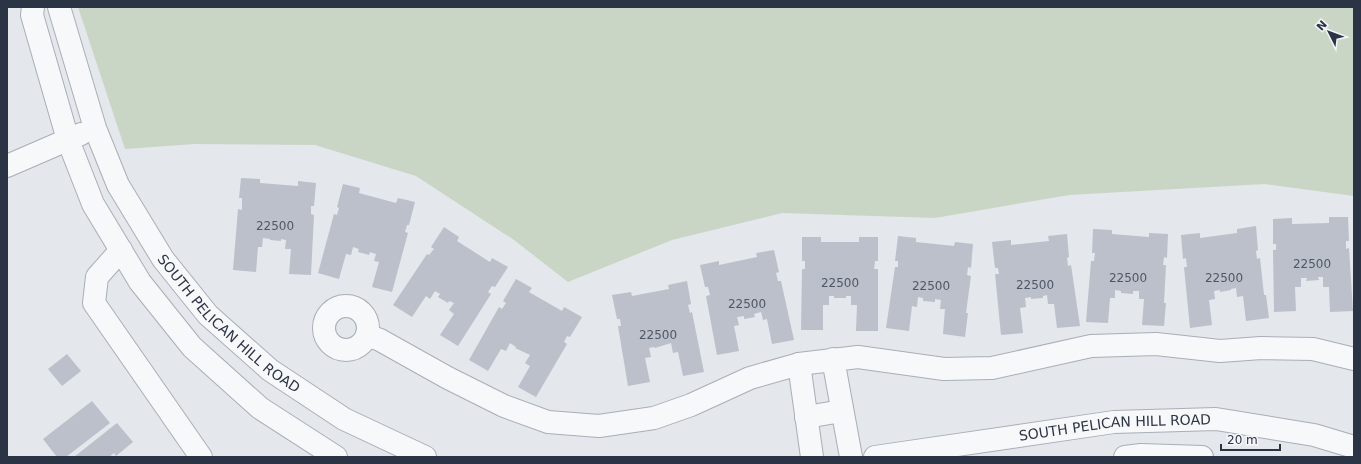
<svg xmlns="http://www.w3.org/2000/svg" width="1361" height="464" font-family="'DejaVu Sans',sans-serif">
<rect width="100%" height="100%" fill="#e4e7ec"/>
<path fill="#c9d6c5" d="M78,7H1354V196L1265,184L1069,195L935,218L782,213L672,240L568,282L514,240L416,176L315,145L195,144L125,149Z"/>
<g fill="#bbc0ca">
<path d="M241,178L260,179V183L298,186V181L316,183L314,206H311V214L314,215L311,275L289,274L291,249H285L286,240L281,239V241L270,240V239L263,238L262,247H258L256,272L233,270L238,209L242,210V198H239Z"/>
<path d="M343,184L360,188L359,193L396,203L398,198L415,202L409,225H407L405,232L408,233L392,292L372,287L379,262L374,261L376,254L370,252L369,255L358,252L359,249L353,247L351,255L346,254L339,279L318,273L334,214L337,215L339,208L337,207Z"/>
<path d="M1329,217H1348L1349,241H1346V249L1349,248L1353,311L1330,312L1329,287H1323V277H1318L1319,280L1306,281L1307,278H1301V287H1295L1296,311L1274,312L1273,250H1276V244H1273V219L1292,218V224L1329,223Z"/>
<path d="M1256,226L1258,250L1256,251L1257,259L1260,258L1264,295H1266L1269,318L1246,321L1243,296L1237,297L1236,288L1231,289V290L1220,292V290L1214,291L1215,299L1209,300L1212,325L1190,328L1184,267H1187L1186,258L1183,259L1181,235L1200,233V238L1237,233V229Z"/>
<path d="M444,227L459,237L457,241L490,262L492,258L508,267L495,287L492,286L488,292L491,294L458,346L440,335L454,314L449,310L454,303L449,301L448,303L438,297L440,294L435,291L430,299L426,296L412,317L393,305L427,254L429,255L434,249L431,247Z"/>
<path d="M1093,229L1112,230V234L1149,237V233L1168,234L1167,258L1164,257L1163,265H1166L1164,303H1166L1164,326L1142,325L1144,299H1139V291H1133V294L1121,293V291L1115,290V298H1110L1108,323L1086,322L1091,261H1094L1095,253H1092Z"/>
<path d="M1067,234L1069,257L1067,258L1068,266L1071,265L1080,326L1057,328L1054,304H1048L1047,295L1043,296V298L1031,299V297L1025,298L1026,307L1020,308L1023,333L1001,335L995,274H999L998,268H995L992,242L1011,240V245L1049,241L1048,236Z"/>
<path d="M898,236L916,238V242L954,246L955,242L973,244L971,268L968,267L967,275L971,276L966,313H968L965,337L943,334L945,309H940L941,300L935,299V302L923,301V298L918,297L917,307L912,306L909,331L886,328L895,267H898V261H895Z"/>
<path d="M802,237H821V242H859V237H878V261H875L874,269H878V331H856L857,305H851V296H846V298H834V296H829V305H823V330H801L802,269H805V261H802Z"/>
<path d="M774,250L779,272L776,273L778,281H781L794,340L772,344L767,319L763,320L761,312L754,314L755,317L744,319V316L737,317L739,325L734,326L739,351L717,355L706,296L710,295L708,287H705L700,265L719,261V265L757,257L756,253Z"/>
<path d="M516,279L532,288L529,292L562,311L564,307L582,317L570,337L567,336L564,342L567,344L536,397L518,387L530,366L525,363L530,355L515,348L516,347L510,343L506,351L501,349L488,371L469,360L499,307L502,309L506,303L503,301Z"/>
<path d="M687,281L691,304L688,305L690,313L692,312L704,372L683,376L678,352L673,353L671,343L655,348L654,347L649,348L651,357L645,358L650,382L628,386L618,326H621L620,319H617L612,295L631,292L632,296L669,289L668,285Z"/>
<path d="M67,354L81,371L62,386L48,369Z"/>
<path d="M92,401L110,423L66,457H57L43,439Z"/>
<path d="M117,423L133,442L116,456L114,453L109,457H74Z"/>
</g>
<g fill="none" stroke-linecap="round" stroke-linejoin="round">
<g stroke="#a9aeb7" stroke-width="24">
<g id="minor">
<path d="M33,7L32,15L68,140L93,204L140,282L192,347L260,408L336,457"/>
<path id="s1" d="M59,7L95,128L118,185L163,259L208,315L270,370L344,419L425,457"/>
<path d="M7,166L81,134"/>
<path d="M121,250L97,277L94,303L201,457"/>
<circle cx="346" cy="328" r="22"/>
<path d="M367,335L380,340L448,378L504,406L548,422L599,426L654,418L691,405L750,378L799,364L858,357L944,369L992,368L1091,346L1156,344L1220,351L1261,348L1313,349L1354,359"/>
<path d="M833,359L851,457"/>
<path d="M799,364L812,457"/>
<path d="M806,417L842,411"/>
<path id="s2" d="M875,457L1114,422L1216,419L1314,435L1354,447"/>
<path d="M1125,457L1141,455L1202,457"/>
</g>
</g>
<use href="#minor" stroke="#f7f8fa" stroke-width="22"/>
</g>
<g text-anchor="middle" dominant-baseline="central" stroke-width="3" stroke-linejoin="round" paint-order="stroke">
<g font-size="12" fill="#4f5766">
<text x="275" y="226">22500</text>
<text x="1312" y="264">22500</text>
<text x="1128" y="278">22500</text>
<text x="1224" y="278">22500</text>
<text x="840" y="283">22500</text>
<text x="1035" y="285">22500</text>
<text x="931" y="286">22500</text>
<text x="747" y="304">22500</text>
<text x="658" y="335">22500</text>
</g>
<g font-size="14" fill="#2b3445" stroke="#f4f6f9">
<text stroke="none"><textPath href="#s1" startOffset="367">SOUTH PELICAN HILL ROAD</textPath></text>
<text stroke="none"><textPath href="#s2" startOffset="242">SOUTH PELICAN HILL ROAD</textPath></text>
</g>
</g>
<rect width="1361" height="464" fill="none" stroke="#2b3445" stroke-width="16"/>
<g transform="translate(1329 32) rotate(312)" stroke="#f4f6f9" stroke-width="3" paint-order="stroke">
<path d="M0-3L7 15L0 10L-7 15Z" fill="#2b3445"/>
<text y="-6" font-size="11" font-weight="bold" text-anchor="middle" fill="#2b3445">N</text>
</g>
<path d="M1221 444v6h59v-6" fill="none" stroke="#2b3445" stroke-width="2"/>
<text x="1227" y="444" font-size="12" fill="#2b3445" stroke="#f4f6f9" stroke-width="3" paint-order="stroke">20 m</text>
</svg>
